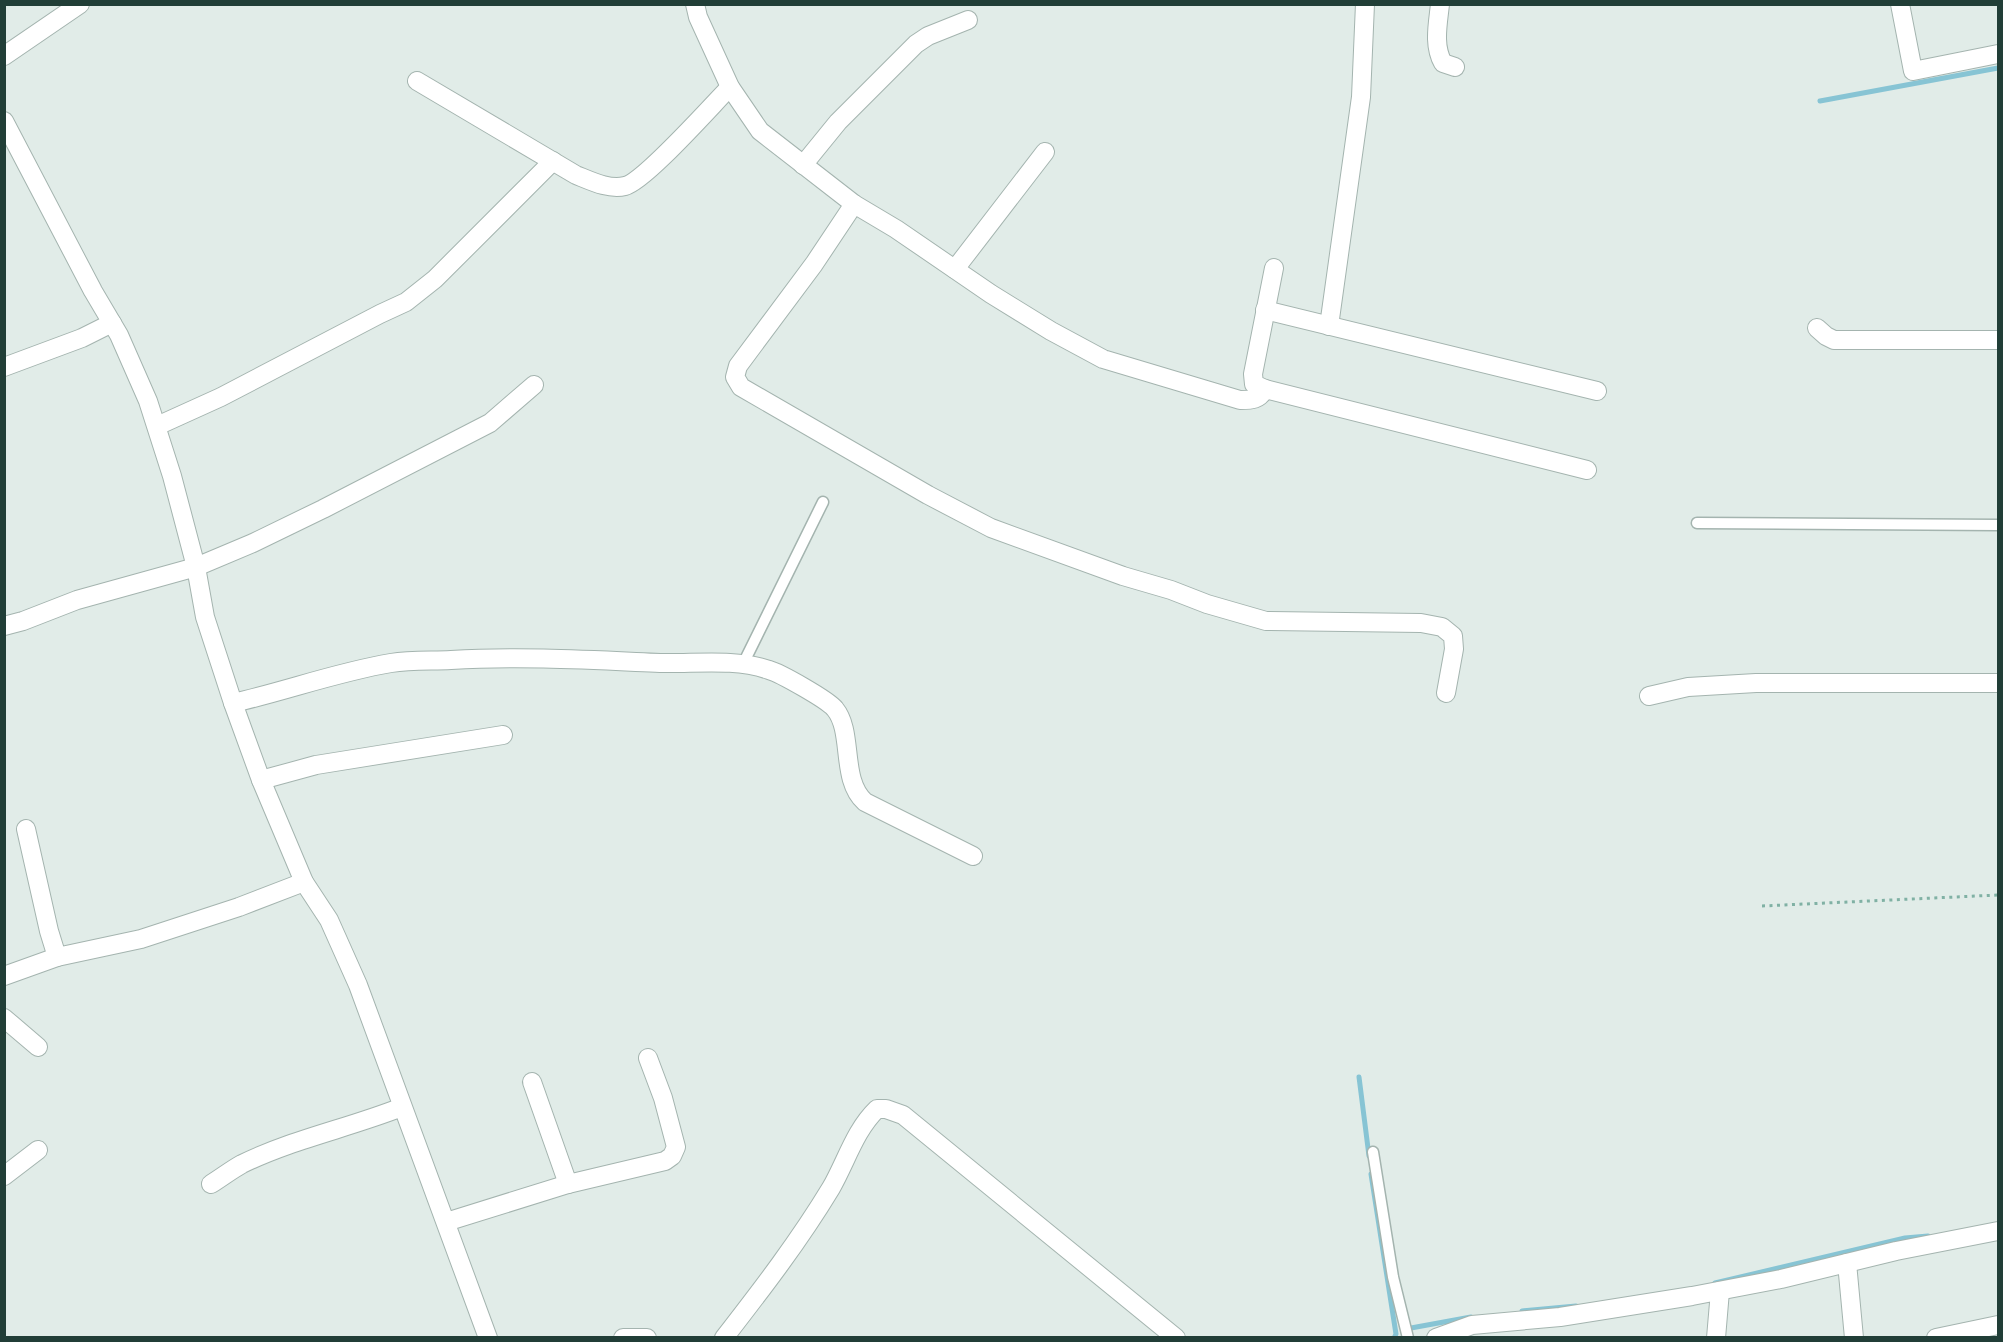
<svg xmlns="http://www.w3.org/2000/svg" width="2003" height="1342" font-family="'Open Sans',sans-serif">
<rect width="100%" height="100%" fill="#e1ece8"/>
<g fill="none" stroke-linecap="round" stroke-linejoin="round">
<g stroke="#87c4d4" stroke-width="5">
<path d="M1820,101L1998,68"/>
<path d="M1359,1077L1369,1156"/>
<path d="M1371,1174L1396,1334L1394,1338"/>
<path d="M1715,1283L1905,1238L1928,1236"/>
<path d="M1522,1311L1576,1306"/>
<path d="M1411,1328L1471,1317"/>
</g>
<g stroke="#a4b4af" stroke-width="13">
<g id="service">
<path d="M1697,523L1998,525"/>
<path d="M743,664L823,502"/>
<path d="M1373,1152L1393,1277L1408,1338"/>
</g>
</g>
<g stroke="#a4b4af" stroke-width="20">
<g id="minor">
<path d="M695,4L698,17L730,87L760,131L854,204L896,229L991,294L1051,331L1103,359L1240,400C1252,400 1259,400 1265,389"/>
<path d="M1440,4C1438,24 1433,45 1443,63L1455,67"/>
<path d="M1900,4L1913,71L1998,54"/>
<path d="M4,56L80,4"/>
<path d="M417,81L576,175C591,181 609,190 625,186C645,181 712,105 730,87"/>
<path d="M4,121L93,291L119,335L148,401L172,476L196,567L205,617L233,703L261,780L304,882L329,920L358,985L488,1338"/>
<path d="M803,165L838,122L916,44L928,36L968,20"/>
<path d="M854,204L814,264L738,366L735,377L741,387L928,495L991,528L1123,576L1171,590L1207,604L1266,621L1421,623L1442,627L1453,636L1454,649L1446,693"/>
<path d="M1274,268L1253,374L1254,384L1265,389L1587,470"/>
<path d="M955,269L1045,152"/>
<path d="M1265,310L1597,391"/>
<path d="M1329,326L1361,97L1365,4"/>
<path d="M1817,328L1826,336L1834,340H1998"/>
<path d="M4,367L82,338L112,323"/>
<path d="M157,426L221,397L380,314L406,302L435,279L553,161"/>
<path d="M4,626L23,621L77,600L196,567L253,543L323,509L490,423L534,385"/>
<path d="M1649,696L1688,687L1756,683H1998"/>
<path d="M233,703C286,691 337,672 391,663C411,660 431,661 451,660C521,656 590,660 660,663C695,664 734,658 769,670C780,673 828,700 835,709C854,732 840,780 865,802L973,856"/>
<path d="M261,780L316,765L503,735"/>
<path d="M26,829L49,931L57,957L141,939L239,907L304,882"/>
<path d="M4,976L57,957"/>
<path d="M4,1018L38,1047"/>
<path d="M532,1082L568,1184"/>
<path d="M4,1176L38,1150"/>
<path d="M211,1184C221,1178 231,1170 242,1164C293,1139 349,1128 402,1107"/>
<path d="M446,1222L568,1184L665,1161L672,1156L676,1147L663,1098L648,1058"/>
<path d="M1847,1263L1854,1338"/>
<path d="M623,1338H647"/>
<path d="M724,1338C762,1289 799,1241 831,1188C846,1162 855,1130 877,1109H886L903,1115L1176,1338"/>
<path d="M1436,1338L1472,1325L1560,1317L1692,1296L1781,1279L1896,1251L1998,1231"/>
<path d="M1716,1338L1720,1291"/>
<path d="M1936,1338L1998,1325"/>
</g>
</g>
<path stroke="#80b1a4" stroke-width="3" stroke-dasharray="3 4.5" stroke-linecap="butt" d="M1762,906L1998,895"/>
<use href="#service" stroke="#fff" stroke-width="10"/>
<use href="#minor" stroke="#fff" stroke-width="18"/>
</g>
<rect width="2003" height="1342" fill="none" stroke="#213e37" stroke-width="12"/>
</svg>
